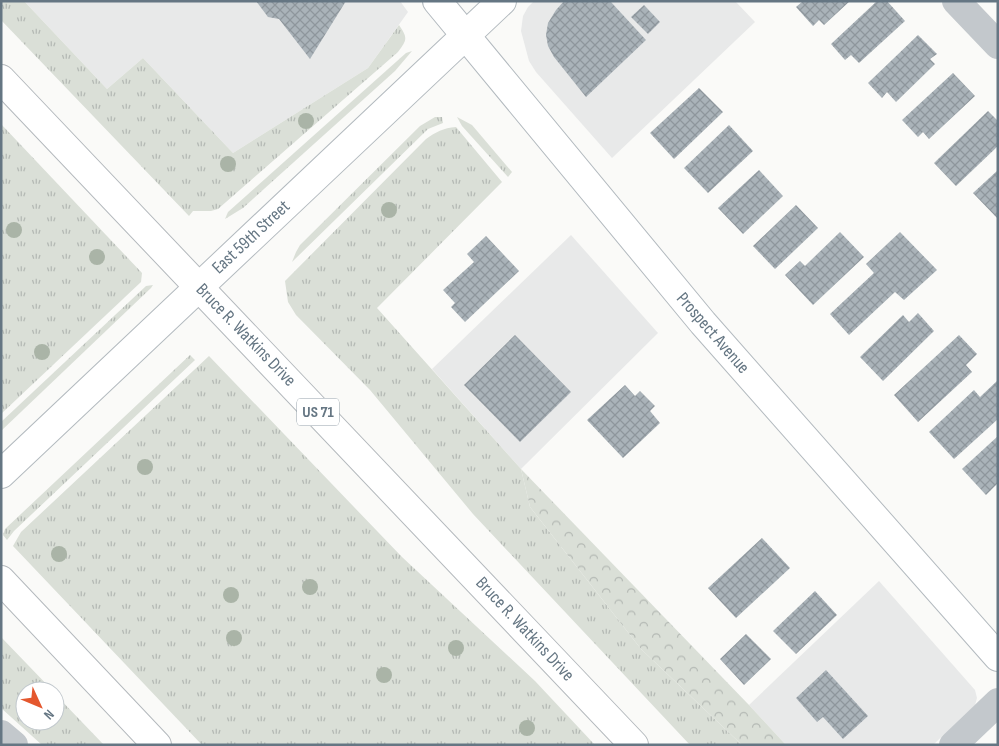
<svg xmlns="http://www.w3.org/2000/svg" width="999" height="746" font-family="'Sofia Sans Condensed',sans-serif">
<defs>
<pattern id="grass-tufts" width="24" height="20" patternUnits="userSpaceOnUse" patternTransform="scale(1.25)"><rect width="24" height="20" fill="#dadfd7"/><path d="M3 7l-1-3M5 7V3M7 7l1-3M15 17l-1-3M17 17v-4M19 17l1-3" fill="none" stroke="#b4b9b4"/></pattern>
<pattern id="forest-crowns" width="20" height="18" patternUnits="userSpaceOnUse" patternTransform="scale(1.25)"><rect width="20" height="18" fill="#dadfd7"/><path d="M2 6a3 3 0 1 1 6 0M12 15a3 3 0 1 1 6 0" fill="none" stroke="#b4b9b4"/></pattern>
<pattern id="building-cross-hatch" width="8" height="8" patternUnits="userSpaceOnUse" patternTransform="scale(1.25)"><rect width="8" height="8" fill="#aab3b9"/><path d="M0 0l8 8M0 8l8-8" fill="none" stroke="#8e969c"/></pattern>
</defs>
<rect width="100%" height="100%" fill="#fafaf8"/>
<g fill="#e8e9e9">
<path d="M24,1H400L408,12L368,68L233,153L143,58L107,89Z"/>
<path d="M534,1H735L755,22L612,158L536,72L529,61L521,31L523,16L528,7Z"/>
<path d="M571,235L658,333L521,469L432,369Z"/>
<path d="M879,581L975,690L977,698L975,705L933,745H786L749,705Z"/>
</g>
<g fill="url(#grass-tufts)">
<path d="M1,1H24L107,89L143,58L233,153L368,68L399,25C408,38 407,40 398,52L218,209L211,211H193L189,216L1,20Z"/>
<path d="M412,51L395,71L243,208L225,219L228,212L406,53Z"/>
<path d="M435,117H442L443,123L428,129L292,262L296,252L300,245L420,126Z"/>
<path d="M457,117L472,125L512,172L508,177L462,126Z"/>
<path d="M1,124L142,273L141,282L1,414Z"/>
<path d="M456,127L502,182L377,308L521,469L530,507L641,649L742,745H690L473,514L370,390L296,315L288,302L285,281L426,139C436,132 443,128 456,127Z"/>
<path d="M153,285L151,288L1,431V422L146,286Z"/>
<path d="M190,355L195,360L14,531L7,540L3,535L5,529Z"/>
<path d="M209,356L402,557L535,681L595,745H202L13,546L21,532Z"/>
<path d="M1,637L53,691H25V721H55V694L104,745H42L1,708Z"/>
</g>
<path fill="url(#forest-crowns)" d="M521,469L749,705L786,745H742L641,649L530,507Z"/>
<g fill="url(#building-cross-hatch)">
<path d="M256,1H346L310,59L279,19L268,17Z"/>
<path d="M564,1H610L646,40L586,97L554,57L548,46L546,35L548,23L556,10Z"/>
<path d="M803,1H850L824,25L819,20L813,26L796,7Z"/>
<path d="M877,1H887L905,21L859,63L851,55L845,60L831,44Z"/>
<path d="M644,5L660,22L648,34L631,17Z"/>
<path d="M918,35L937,54L930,59L935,64L896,102L887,92L882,98L868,83Z"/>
<path d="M953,73L975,96L929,139L923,132L918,137L902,120Z"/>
<path d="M699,88L723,112L674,159L650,133Z"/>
<path d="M988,111L998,121V146L956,186L934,163Z"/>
<path d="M729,125L753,151L708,193L684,168Z"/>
<path d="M759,170L783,196L743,234L718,208Z"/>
<path d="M998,170V219L973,193Z"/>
<path d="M796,205L818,228L775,269L753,246Z"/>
<path d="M840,232L864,257L813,305L785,275L800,261L805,266Z"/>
<path d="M900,232L937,270L904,300L895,292L849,335L830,314L874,273L866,264Z"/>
<path d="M486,236L519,271L465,322L451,307L455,303L443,290L474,262L467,254Z"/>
<path d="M918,313L934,331L883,381L860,357L903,315L909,322Z"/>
<path d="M515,335L571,392L520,442L464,385Z"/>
<path d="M959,335L977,354L966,365L972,372L918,422L894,395Z"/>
<path d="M998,380V419L954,459L929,432L974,390L980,397Z"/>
<path d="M625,385L635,396L640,391L655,406L650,411L660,423L623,458L587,420Z"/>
<path d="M998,436V483L986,495L962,469Z"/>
<path d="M762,538L790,568L736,618L708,588Z"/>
<path d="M815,591L837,615L796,654L773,631Z"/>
<path d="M746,634L771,659L744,685L720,659Z"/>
<path d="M826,670L868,716L843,739L823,717L817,722L796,698Z"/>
</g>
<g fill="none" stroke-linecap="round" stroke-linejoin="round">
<g stroke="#b3babf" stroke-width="30">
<g id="secondary">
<path d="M437,1L703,323L998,657"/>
<path d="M1,474L502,1"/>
</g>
</g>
<g stroke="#b4b9bd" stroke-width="30">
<g id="highway">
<path d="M1,79L634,745"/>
<path d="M1,580L157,745"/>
</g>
</g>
<g stroke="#c3c8cc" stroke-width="28">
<path d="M956,1L998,45"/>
<path d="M1,734L14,745"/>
<path d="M953,745L998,702"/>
</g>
<use href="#secondary" stroke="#fff" stroke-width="28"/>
<use href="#highway" stroke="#fff" stroke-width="28"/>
</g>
<g fill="#aab4a7">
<circle cx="306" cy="121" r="8"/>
<circle cx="228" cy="164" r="8"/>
<circle cx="389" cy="210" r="8"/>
<circle cx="14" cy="230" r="8"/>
<circle cx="97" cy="257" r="8"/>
<circle cx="42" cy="352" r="8"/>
<circle cx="145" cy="467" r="8"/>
<circle cx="59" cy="554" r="8"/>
<circle cx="310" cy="587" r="8"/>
<circle cx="231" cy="595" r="8"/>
<circle cx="234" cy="638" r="8"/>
<circle cx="456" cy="648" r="8"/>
<circle cx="384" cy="675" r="8"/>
<circle cx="527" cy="728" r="8"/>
</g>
<g text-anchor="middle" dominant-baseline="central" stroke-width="5" stroke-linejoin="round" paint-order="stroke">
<rect fill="#fff" stroke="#939fa8" stroke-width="1" x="297" y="398.5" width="42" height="27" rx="4"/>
<g font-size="16" font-weight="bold" fill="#657683">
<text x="318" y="412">US 71</text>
</g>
<g font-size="18" fill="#657683" stroke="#fff">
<text transform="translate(251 237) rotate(-43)">East 59th Street</text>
<text transform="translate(713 333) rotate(49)">Prospect Avenue</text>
<text transform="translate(246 335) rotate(46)">Bruce R. Watkins Drive</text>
<text transform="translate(525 629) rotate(47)">Bruce R. Watkins Drive</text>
</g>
</g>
<rect width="999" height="746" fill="none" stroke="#657683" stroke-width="5"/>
<g transform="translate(40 706) rotate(134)"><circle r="24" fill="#ffffff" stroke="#c1c8cd"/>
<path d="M0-4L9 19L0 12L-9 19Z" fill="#e4572e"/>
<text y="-8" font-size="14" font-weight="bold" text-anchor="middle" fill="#657683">N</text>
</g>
</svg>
